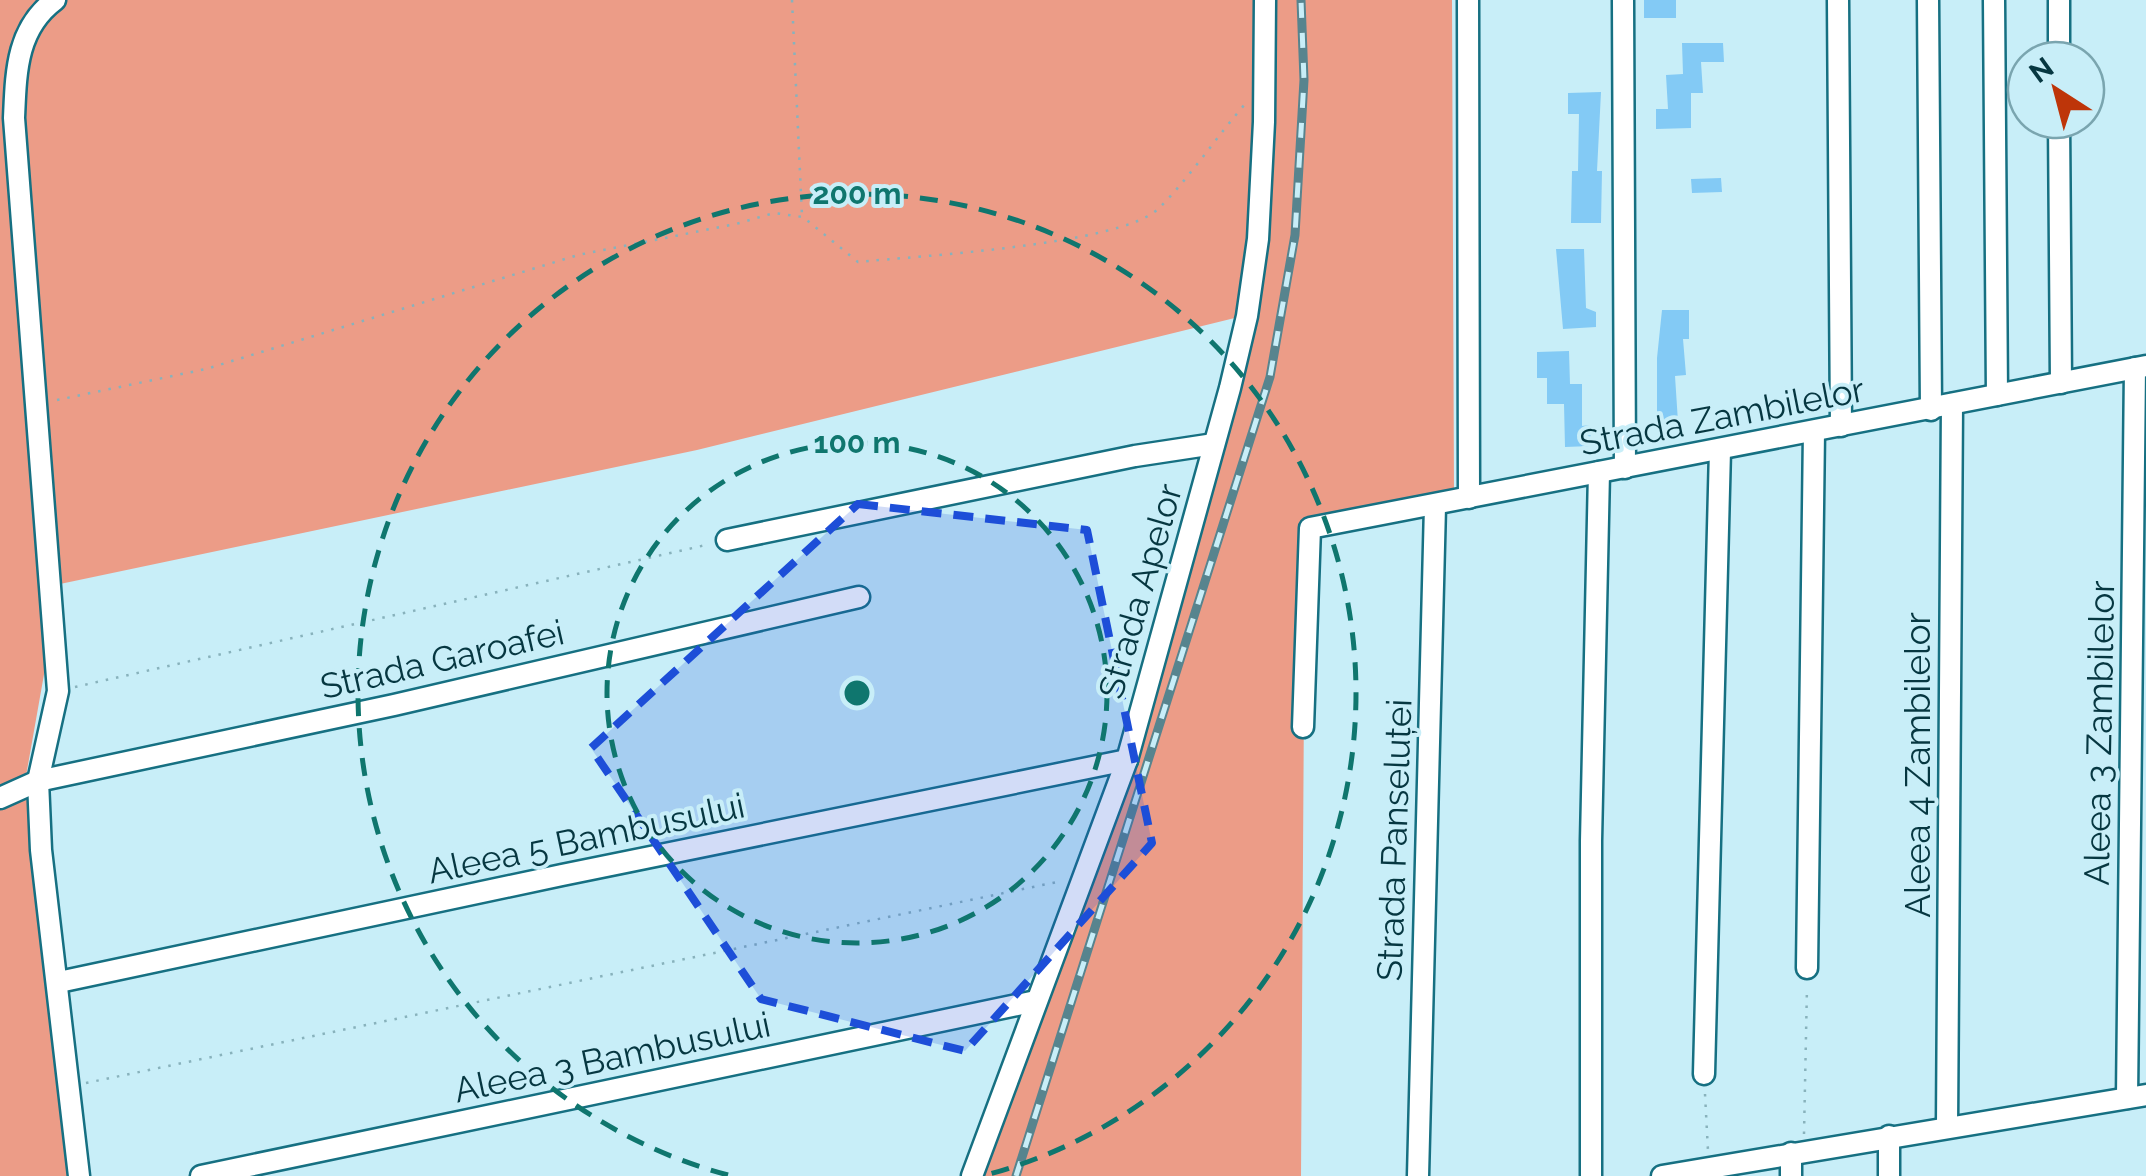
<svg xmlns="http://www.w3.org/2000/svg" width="2146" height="1176" font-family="Raleway,sans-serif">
<rect width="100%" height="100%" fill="#c8eef8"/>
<path fill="#ec9c87" d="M0,0H1452L1454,493L1305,537L1301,1176H981L1152,707L1251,314L697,450L60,584L26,776L73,1176H0Z"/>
<g fill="#83caf5">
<rect x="1644" y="0" width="32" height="18"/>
<path d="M1682,43H1723L1724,62H1701L1703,93H1691V128L1656,129V109H1668L1666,75L1683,74Z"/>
<path d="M1601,92L1597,171H1602L1601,223H1571L1572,171H1578L1579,114H1568V93Z"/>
<path d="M1721,178L1722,192L1692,193L1691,179Z"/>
<path d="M1556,249H1584L1586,308L1596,312V327L1563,329Z"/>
<path d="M1662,310H1689V339H1683L1686,375L1675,376L1678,422L1657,423V358Z"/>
<path d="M1569,351L1570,384H1582V426L1590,425L1591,446L1565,447L1564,404H1547V378H1537V352Z"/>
</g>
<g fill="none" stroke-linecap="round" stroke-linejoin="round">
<g stroke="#167082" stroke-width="25">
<g id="minor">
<path d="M55,0C16,29 16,73 14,118L58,691L38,781L41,850L79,1176"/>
<path d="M1468,0L1469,498"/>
<path d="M1623,0L1625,468"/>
<path d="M1838,0L1841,426"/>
<path d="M1928,0L1931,410"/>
<path d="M1994,0L1997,395"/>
<path d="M2059,0V60"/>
<path d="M2059,120L2061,383"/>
<path d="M727,540L1135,456L1214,444"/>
<path d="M1303,727L1310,528L2146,366"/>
<path d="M0,798L38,781L394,705L859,597"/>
<path d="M1807,968L1814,431"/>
<path d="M59,982L562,875L1127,760"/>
<path d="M1704,1074L1720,450"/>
<path d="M2127,1098L2135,368"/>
<path d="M1947,1126L1952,404"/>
<path d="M1889,1136V1176"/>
<path d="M201,1176L1036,1001"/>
<path d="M972,1176L1127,760L1230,388L1247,316L1258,239L1264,122L1265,0"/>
<path d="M1418,1176L1435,506"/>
<path d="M1591,1176V841L1599,472"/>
<path d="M1662,1176L2146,1095"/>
<path d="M1791,1176V1153"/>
</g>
</g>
<g stroke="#88b2bc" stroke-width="2.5" stroke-dasharray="2.5 8" stroke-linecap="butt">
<path d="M792,0L802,216"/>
<path d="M57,400L206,369L578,255L736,224L774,213L803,217L858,262C917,256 1120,245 1158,209C1188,180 1217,136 1246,103"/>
<path d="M75,687L706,545"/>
<path d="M86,1083L1062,881"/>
<path d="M1705,1094L1708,1151"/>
<path d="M1804,1134L1807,987"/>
</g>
<use href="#minor" stroke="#fff" stroke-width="20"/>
<g stroke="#57848e" stroke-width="9">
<path id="rail" d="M1016,1176L1270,377L1295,235L1304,80L1301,0"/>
</g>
<use href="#rail" stroke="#c8eef8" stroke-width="5" stroke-dasharray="15" stroke-linecap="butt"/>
</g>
<path fill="#1d4ed8" fill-opacity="0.2" stroke="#1d4ed8" stroke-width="8" stroke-dasharray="20 12" stroke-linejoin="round" d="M858,504L1087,530L1152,843L965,1051L761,999L591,748Z"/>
<g fill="none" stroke="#0f766e" stroke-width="5" stroke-dasharray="18 12">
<circle cx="857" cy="693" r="250"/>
<path d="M728 1175A499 499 0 1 1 986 1175"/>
</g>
<g text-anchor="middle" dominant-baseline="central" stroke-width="8" stroke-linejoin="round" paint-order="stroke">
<g font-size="35" fill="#063741" stroke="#c8eef8">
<text transform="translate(1722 416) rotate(-11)">Strada Zambilelor</text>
<text transform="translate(1140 591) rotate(-74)">Strada Apelor</text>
<text transform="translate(442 659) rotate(-13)">Strada Garoafei</text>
<text transform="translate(2099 733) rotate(-89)">Aleea 3 Zambilelor</text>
<text transform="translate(1917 765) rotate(-90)">Aleea 4 Zambilelor</text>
<text transform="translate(586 838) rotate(-12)">Aleea 5 Bambusului</text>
<text transform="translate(1394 840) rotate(-88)">Strada Panseluței</text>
<text transform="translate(612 1057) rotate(-12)">Aleea 3 Bambusului</text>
</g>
</g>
<circle cx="857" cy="693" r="15" fill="#0f766e" stroke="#c8eef8" stroke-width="5"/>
<g font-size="30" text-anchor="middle" font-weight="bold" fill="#0f766e" stroke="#c8eef8" stroke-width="8" stroke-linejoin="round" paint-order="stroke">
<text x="857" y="204">200 m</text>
<text x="857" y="453">100 m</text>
</g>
<g transform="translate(2056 90) rotate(324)"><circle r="48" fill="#c8eef8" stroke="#7aa5af" stroke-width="2.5"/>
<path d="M0-8L18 38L0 25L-18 38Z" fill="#be3509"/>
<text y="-15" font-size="28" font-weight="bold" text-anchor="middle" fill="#063741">N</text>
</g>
</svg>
